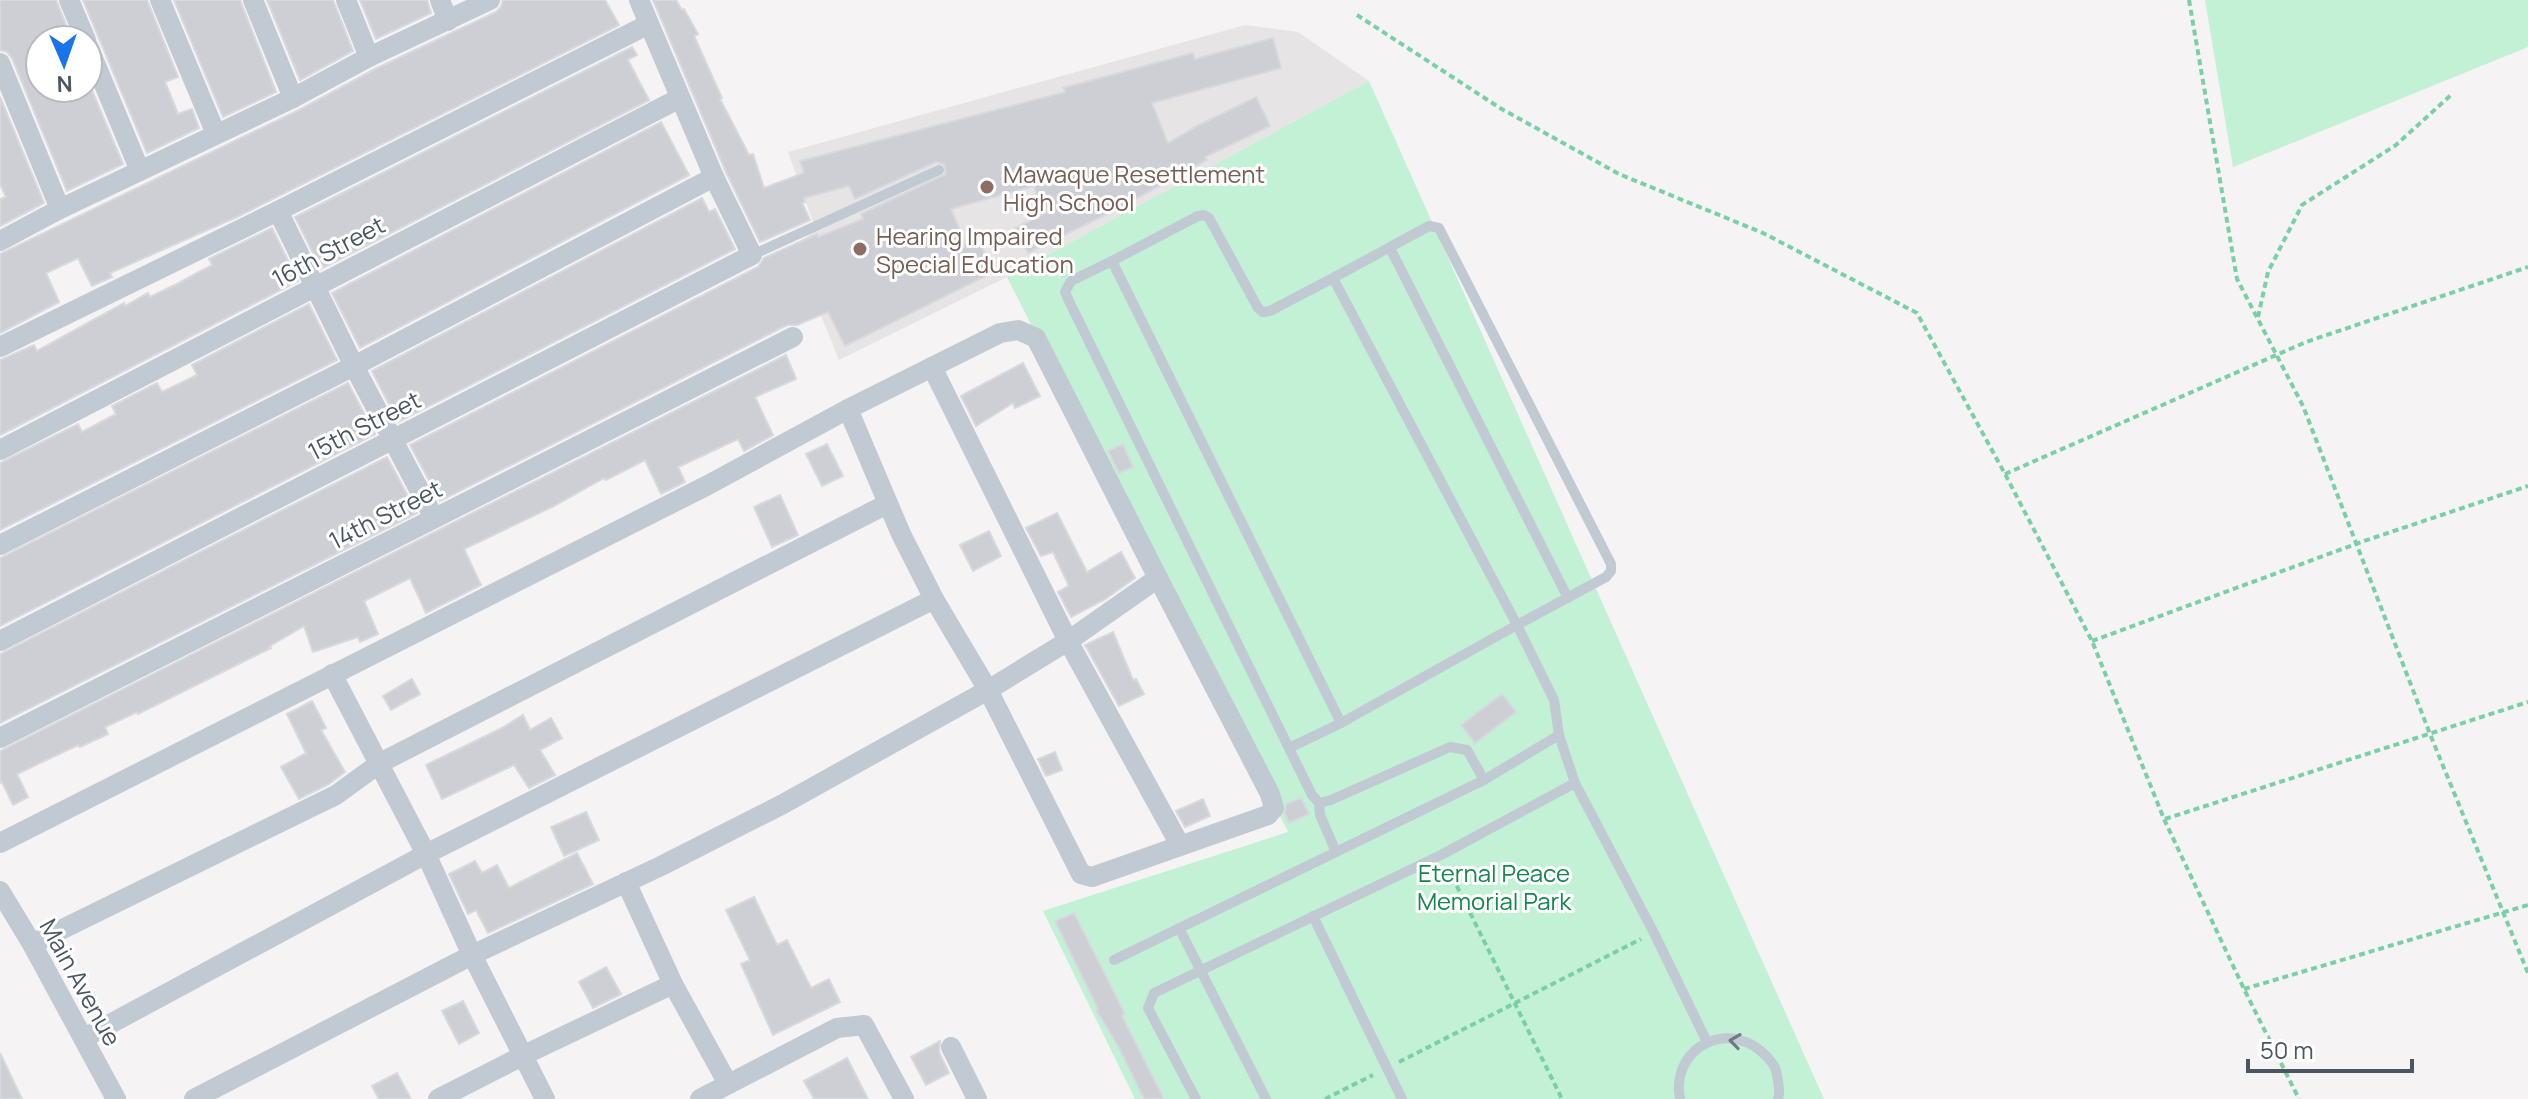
<svg xmlns="http://www.w3.org/2000/svg" width="2528" height="1099" font-family="Manrope,sans-serif">
<rect width="100%" height="100%" fill="#f5f3f3"/>
<path fill="#e6e4e5" d="M1245,25L1298,32L1369,81L1007,277L839,360L793,246L816,230L788,152Z"/>
<g fill="#c3f1d5">
<path d="M2205,0H2528V47L2233,167Z"/>
<path d="M1369,81L1824,1099H1135L1043,911L1288,832L1007,277Z"/>
</g>
<g fill="#cdcfd5" stroke="#d7d9de" stroke-width="2">
<path d="M0,0H56L72,40H40V88H91L123,164L67,191L12,58L7,52L0,50Z"/>
<path d="M83,0H147L178,77L165,82L178,114L192,109L199,128L147,153Z"/>
<path d="M174,0H240L276,92L223,117Z"/>
<path d="M267,0H333L353,51L300,80Z"/>
<path d="M360,0H427L431,13L376,39Z"/>
<path d="M503,0H605L619,25L239,216L110,273L112,277L92,286L78,258L46,273L59,302L0,333V254L299,110L375,69L496,12L501,7Z"/>
<path d="M653,0H676L682,10L684,9L698,34L694,36L722,98L720,99L749,155L753,154L764,188L804,173L800,161L1065,92L1063,88L1193,53L1195,59L1273,38L1281,68L1152,103L1168,143L1199,125L1256,97L1270,126L1205,157L1207,160L1119,208L1028,253L1015,228L1042,215L1034,186L951,209L966,245L978,240L994,272L845,346L828,312L797,325H787L440,501L410,445L758,267L764,258L817,234L818,237L863,219L861,214L946,174L944,164L936,162L855,199L849,186L804,198L805,202L802,203L810,220L760,242L726,172Z"/>
<path d="M632,47L637,55L628,60L649,100L321,269L295,217Z"/>
<path d="M0,97L44,203L0,226V199L6,197L0,184Z"/>
<path d="M661,122L689,175L360,348L332,293Z"/>
<path d="M702,198L709,212L715,209L735,249L398,422L372,371Z"/>
<path d="M272,228L298,281L0,435V360L34,345L37,351L124,303L125,306L148,293L150,297L177,284L212,265L209,259Z"/>
<path d="M309,304L337,360L0,530V463L78,424L82,432L116,414L112,406L157,383L162,392L197,375L192,365Z"/>
<path d="M786,355L796,379L755,397L773,435L744,451L738,439L678,467L685,482L661,494L645,460L606,480L604,478L552,507L464,549L481,585L426,613L410,578L364,601L378,634L360,642L358,637L313,652L304,626L270,646L271,648L138,714L137,712L105,727L108,734L80,747L78,745L17,774L28,797L13,805L2,782L0,783V751Z"/>
<path d="M1023,363L1040,396L1015,408L1013,403L976,426L961,396Z"/>
<path d="M348,383L375,434L0,626V558Z"/>
<path d="M827,444L843,476L822,486L806,454Z"/>
<path d="M1123,444L1133,467L1119,473L1108,451Z"/>
<path d="M387,457L417,513L0,723V654Z"/>
<path d="M780,495L798,535L772,547L754,507Z"/>
<path d="M1057,513L1087,572L1121,552L1135,578L1104,600L1071,617L1058,592L1069,586L1053,552L1041,556L1026,528Z"/>
<path d="M989,531L1001,556L973,571L960,545Z"/>
<path d="M1113,632L1133,680L1136,679L1144,694L1119,706L1085,645Z"/>
<path d="M412,679L420,694L391,710L383,696Z"/>
<path d="M1502,694L1516,712L1475,743L1461,725Z"/>
<path d="M312,701L326,728L321,730L345,772L329,784L299,799L281,767L306,753L287,714Z"/>
<path d="M523,715L530,730L551,718L562,738L540,750L555,775L529,788L514,765L442,799L426,765L502,728Z"/>
<path d="M1055,752L1062,770L1046,776L1038,759Z"/>
<path d="M1301,798L1309,814L1289,823L1285,814L1286,804Z"/>
<path d="M1203,799L1210,816L1185,827L1176,811Z"/>
<path d="M586,812L599,840L564,856L551,827Z"/>
<path d="M577,853L593,884L488,933L476,910L468,914L449,874L475,861L482,873L497,865L509,888Z"/>
<path d="M754,897L777,945L787,940L811,988L829,979L840,1002L773,1035L741,964L750,960L726,910Z"/>
<path d="M1074,913L1125,1014L1122,1016L1164,1099H1144L1118,1046L1096,1010L1098,1009L1055,921Z"/>
<path d="M606,967L621,994L593,1008L579,982Z"/>
<path d="M463,1001L479,1033L459,1044L442,1011Z"/>
<path d="M940,1041L939,1052L949,1073L926,1085L911,1057Z"/>
<path d="M0,1053L22,1099H0Z"/>
<path d="M847,1058L868,1099H814L804,1081Z"/>
<path d="M397,1073L411,1099H379L372,1086Z"/>
</g>
<g fill="none" stroke-linecap="round" stroke-linejoin="round">
<g stroke="#7ad0a6" stroke-width="4" stroke-dasharray="6 4" stroke-linecap="butt">
<path d="M2189,0L2237,279L2303,406L2430,734L2528,973"/>
<path d="M1357,15L1500,108L1619,174L1763,233L1917,313L2005,474L2092,641L2164,819L2244,989L2299,1099"/>
<path d="M2258,317L2268,272L2302,205L2396,145L2452,94"/>
<path d="M2005,474L2306,342L2528,267"/>
<path d="M2092,641L2364,541L2528,486"/>
<path d="M2165,819L2528,702"/>
<path d="M1448,868L1562,1099"/>
<path d="M2244,989L2528,905"/>
<path d="M1399,1062L1641,939"/>
<path d="M1325,1099L1373,1075"/>
</g>
<g stroke="#c1cad2" stroke-width="10">
<path d="M1390,248L1568,598"/>
<path d="M752,255L939,170"/>
<path d="M1112,261L1198,216L1204,215L1209,218L1258,308L1263,312L1270,311L1333,278L1517,625L1606,577L1611,571V564L1439,228L1429,226L1333,278"/>
<path d="M1341,723L1517,625L1554,700L1559,735"/>
<path d="M1289,748L1341,723L1112,261L1071,281L1065,292L1069,301L1312,795L1319,803L1331,800L1450,747L1467,750L1484,780"/>
<path d="M1319,803L1320,815L1336,852"/>
<path d="M1313,916L1402,1099"/>
<path d="M1179,928L1266,1099"/>
<path d="M1114,960L1484,780L1559,735L1575,783L1654,933L1707,1042"/>
<path d="M1196,1099L1148,1008L1154,993L1441,855L1575,783"/>
<path d="M1680,1099C1670,1045 1733,1017 1768,1058C1773,1064 1776,1067 1777,1075C1778,1083 1781,1091 1778,1099"/>
</g>
<g stroke="#c1cad2" stroke-width="20">
<path d="M69,0L86,40"/>
<path d="M160,0L216,134"/>
<path d="M253,0L293,98"/>
<path d="M346,0L369,57"/>
<path d="M440,0L448,21"/>
<path d="M88,46L140,171"/>
<path d="M0,63L60,209"/>
<path d="M278,211L354,366L434,518"/>
<path d="M0,241L60,209L293,98L369,57L490,0"/>
<path d="M0,347L278,211L649,24"/>
<path d="M932,367L1068,641L1180,845"/>
<path d="M0,450L680,98"/>
<path d="M0,545L354,366L714,177"/>
<path d="M0,641L752,255L714,177L639,0"/>
<path d="M332,674L426,854L472,955L545,1099"/>
<path d="M0,738L793,337"/>
<path d="M0,843L708,485L848,409L1000,333L1018,330L1036,338L1158,578L1270,794L1274,808L1268,815L1092,877L1081,874L988,690L934,599L901,534L848,409"/>
<path d="M626,882L673,984L728,1084"/>
<path d="M0,891L32,944L116,1099"/>
<path d="M32,944L336,795L380,763L887,504"/>
<path d="M84,1038L426,854L934,599"/>
<path d="M951,1047L977,1099"/>
<path d="M194,1099L472,955L661,866L783,804L988,690L1068,641L1158,578"/>
<path d="M438,1099L524,1055L673,984"/>
<path d="M700,1099L837,1028L864,1025L904,1099"/>
</g>
</g>
<defs><path id="oneway-chevron" d="M-2-3.5L2.5 0L-2 3.5" fill="none" stroke-width="1.6" stroke-linecap="round" stroke-linejoin="round" transform="scale(2)"/></defs>
<use stroke="#6e7983" href="#oneway-chevron" transform="translate(1735 1041) rotate(-172)"/>
<g fill="#8d6e63" stroke="#fff" stroke-width="3">
<circle cx="987" cy="187" r="8"/>
<circle cx="860" cy="249" r="8"/>
</g>
<g text-anchor="middle" dominant-baseline="central" stroke-width="6" stroke-linejoin="round" paint-order="stroke">
<g font-size="24" fill="#785e54" stroke="#fff" text-anchor="start">
<text x="1003" y="173">Mawaque Resettlement<tspan x="1003" dy="28">High School</tspan></text>
<text x="876" y="235">Hearing Impaired<tspan x="876" dy="28">Special Education</tspan></text>
</g>
<g font-size="24" fill="#4a5661" stroke="#fff">
<text transform="translate(328 251) rotate(-28)">16th Street</text>
<text transform="translate(364 425) rotate(-27)">15th Street</text>
<text transform="translate(385 514) rotate(-27)">14th Street</text>
<text transform="translate(81 982) rotate(61)">Main Avenue</text>
</g>
<g font-size="24" fill="#17864f" stroke="#fff">
<text x="1494" y="872">Eternal Peace<tspan x="1494" dy="28">Memorial Park</tspan></text>
</g>
</g>
<g transform="translate(64 64) rotate(178)"><circle r="38" fill="#ffffff" stroke="#b7bbc0" stroke-width="2"/>
<path d="M0-6L14 30L0 20L-14 30Z" fill="#1a73e8"/>
<text y="-12" font-size="22" font-weight="bold" text-anchor="middle" fill="#4a5661">N</text>
</g>
<path d="M2248 1059v12h164v-12" fill="none" stroke="#4a5661" stroke-width="4"/>
<text x="2260" y="1059" font-size="24" fill="#4a5661" stroke="#ffffff" stroke-width="6" paint-order="stroke">50 m</text>
</svg>
